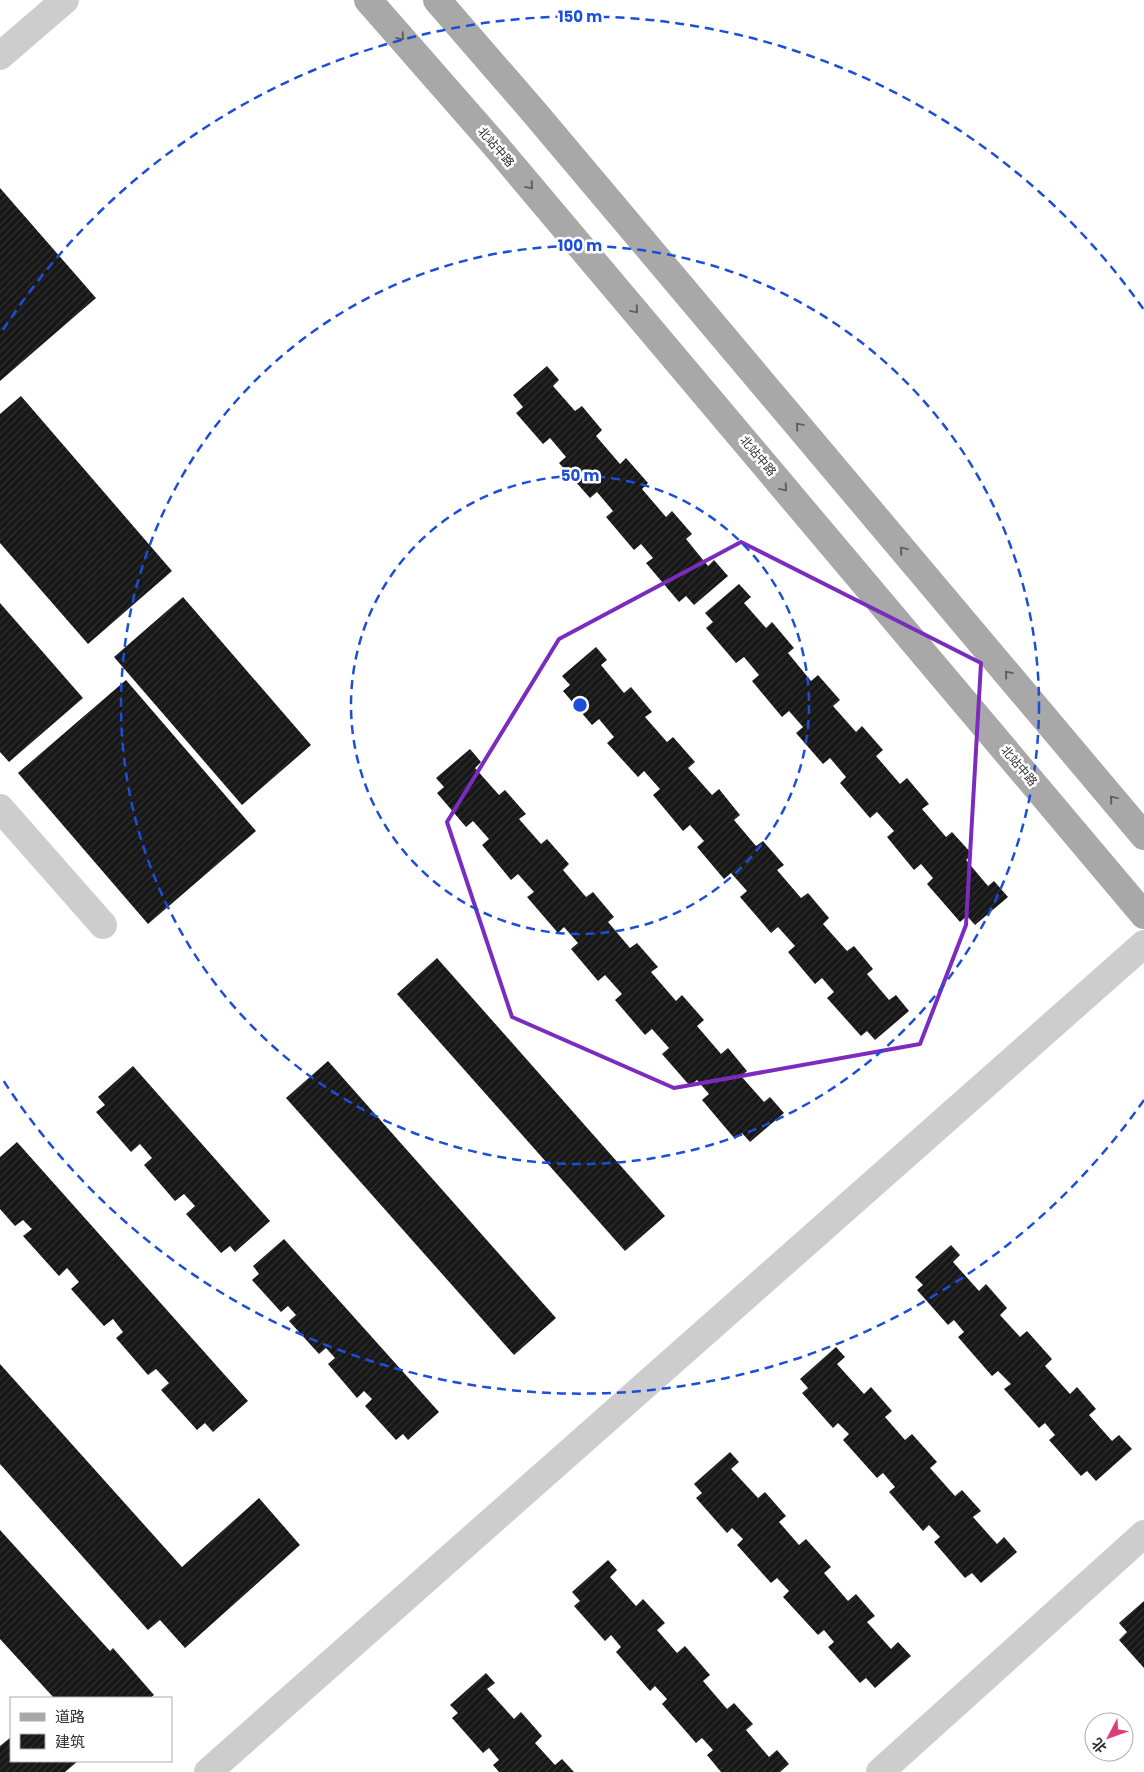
<svg xmlns="http://www.w3.org/2000/svg" width="1144" height="1772" font-family="Poppins,'Noto Sans SC',sans-serif">
<style>
.building{fill:url(#building-hatch)}
.lines{fill:none;stroke-linecap:round;stroke-linejoin:round}
.minor{stroke:#cdcdcd;stroke-width:28}
.major{stroke:#a8a8a8;stroke-width:28}
.oneway{stroke:#606060}
.marked{fill:none;stroke:#7b2cbf;stroke-width:4;stroke-linejoin:round}
.ring{fill:none;stroke:#1d4ed8;stroke-width:2.5;stroke-dasharray:9 6}
.labels{text-anchor:middle;stroke-width:5;stroke-linejoin:round;paint-order:stroke}
.street-label{font-size:12px;fill:#303030;stroke:#fff}
.centre{fill:#1d4ed8;stroke:#fff;stroke-width:2.5}
.ring-label{font-size:15px;text-anchor:middle;font-weight:bold;fill:#1d4ed8;stroke:#fff;stroke-width:5;stroke-linejoin:round;paint-order:stroke}
</style>
<defs>
<pattern id="building-hatch" width="6" height="6" patternUnits="userSpaceOnUse" patternTransform="scale(1.25)"><rect width="6" height="6" fill="#171717"/><path d="M-1 1l2-2M0 6l6-6M5 7l2-2" fill="none" stroke="#303030"/></pattern>
</defs>
<rect width="100%" height="100%" fill="#fff"/>
<g class="building">
<polygon points="0,188 96,298 0,381"/>
<polygon points="547,366 559,380 553,386 575,411 582,406 602,430 596,436 620,464 626,458 648,483 642,489 666,517 672,511 692,534 686,539 708,566 714,560 728,576 694,605 686,596 679,602 646,563 653,558 641,544 634,550 606,517 613,511 597,492 590,498 559,463 566,457 550,438 543,444 516,413 523,407 513,395"/>
<polygon points="21,396 172,571 88,644 0,543 0,414"/>
<polygon points="739,584 751,597 744,603 766,628 772,622 794,648 788,653 811,681 818,675 840,700 833,706 856,732 862,726 883,750 876,756 900,784 907,778 929,804 922,809 946,837 952,832 972,854 966,860 988,886 994,881 1008,897 975,925 967,916 960,922 927,884 933,878 921,864 914,870 887,837 894,831 877,812 870,818 840,783 846,777 830,758 823,764 796,733 803,727 789,711 782,717 752,681 759,675 744,657 736,663 706,628 713,622 705,613"/>
<polygon points="183,597 311,745 242,805 114,657"/>
<polygon points="0,603 83,698 9,762 0,752"/>
<polygon points="596,647 607,660 601,665 624,693 631,687 652,712 645,717 667,742 673,737 695,762 688,768 712,795 719,789 740,815 734,820 756,846 763,841 784,865 777,870 801,898 808,893 829,918 823,924 847,951 854,946 873,969 867,974 889,1000 896,995 909,1011 875,1040 867,1031 861,1036 827,998 834,992 822,978 815,984 788,952 795,946 778,927 771,933 740,897 747,891 731,873 724,879 697,847 704,841 690,825 683,831 653,795 660,789 644,771 638,777 607,743 614,737 599,719 592,725 563,691 570,685 562,676"/>
<polygon points="126,680 256,831 148,924 18,773"/>
<polygon points="470,749 481,762 475,768 499,795 505,790 526,814 519,819 541,844 547,839 569,864 563,870 586,897 593,892 614,917 608,922 630,948 637,943 658,967 651,972 676,1001 682,995 704,1020 697,1026 721,1054 728,1048 747,1071 741,1076 764,1102 770,1097 784,1113 750,1142 742,1133 735,1139 702,1100 709,1094 697,1080 690,1086 662,1054 669,1048 652,1029 645,1035 615,1000 622,994 605,975 598,981 571,949 578,943 564,927 558,933 527,897 534,892 518,874 511,880 482,845 489,839 473,821 466,827 437,793 444,787 436,778"/>
<polygon points="437,958 665,1216 625,1251 397,994"/>
<polygon points="328,1061 556,1318 514,1355 286,1098"/>
<polygon points="133,1066 270,1221 235,1252 230,1246 221,1253 186,1214 195,1206 184,1194 175,1201 144,1165 152,1158 140,1144 131,1152 96,1112 105,1105 98,1097"/>
<polygon points="17,1142 248,1401 213,1432 205,1423 197,1430 161,1390 169,1383 156,1369 148,1375 116,1338 123,1332 113,1319 104,1326 71,1289 79,1282 67,1268 59,1276 23,1236 32,1229 23,1220 15,1226 0,1209 0,1157"/>
<polygon points="284,1239 439,1412 408,1440 403,1434 396,1440 365,1406 372,1399 364,1391 357,1398 328,1364 335,1358 326,1348 319,1354 289,1321 296,1315 288,1306 281,1312 252,1280 259,1274 253,1266"/>
<polygon points="951,1245 960,1255 953,1262 979,1291 986,1284 1007,1308 1000,1315 1020,1337 1027,1331 1052,1359 1045,1366 1070,1394 1077,1387 1096,1409 1089,1415 1112,1441 1119,1435 1132,1449 1096,1481 1087,1471 1081,1476 1049,1440 1055,1435 1045,1423 1039,1428 1004,1389 1011,1384 998,1371 992,1376 958,1337 964,1332 954,1320 948,1325 917,1290 923,1285 915,1277"/>
<polygon points="836,1347 845,1357 837,1364 864,1394 871,1387 892,1411 885,1417 905,1440 912,1434 937,1462 930,1468 955,1496 962,1490 981,1511 973,1517 997,1544 1004,1537 1017,1552 981,1583 972,1573 965,1578 934,1542 940,1537 929,1525 923,1531 889,1492 895,1487 883,1473 877,1478 843,1440 849,1434 838,1423 833,1428 802,1393 808,1388 800,1379"/>
<polygon points="0,1364 182,1567 259,1498 300,1545 185,1648 160,1620 148,1630 0,1464"/>
<polygon points="730,1452 739,1462 731,1469 758,1498 765,1492 786,1516 779,1522 799,1545 806,1539 831,1567 824,1573 848,1601 856,1594 875,1616 867,1622 891,1649 898,1642 911,1656 875,1688 866,1678 860,1683 828,1647 834,1642 824,1630 818,1635 783,1597 789,1591 777,1578 771,1583 737,1545 743,1539 732,1528 727,1533 696,1498 702,1493 694,1484"/>
<polygon points="0,1530 110,1651 113,1648 154,1695 150,1698 54,1698 0,1639"/>
<polygon points="608,1560 617,1570 610,1577 636,1606 643,1599 665,1623 657,1630 677,1653 685,1646 710,1675 703,1681 727,1709 734,1703 753,1724 746,1730 769,1757 777,1750 789,1764 780,1772 721,1772 707,1755 713,1750 702,1738 696,1743 662,1704 667,1699 655,1686 650,1691 616,1652 621,1647 611,1635 605,1641 574,1606 580,1601 572,1592"/>
<polygon points="1144,1601 1144,1668 1119,1640 1127,1632 1119,1623"/>
<polygon points="486,1673 495,1683 487,1689 514,1719 521,1712 542,1736 535,1743 555,1765 562,1759 574,1772 499,1772 493,1765 499,1760 489,1748 483,1753 452,1718 458,1713 450,1705"/>
<polygon points="11,1737 11,1761 78,1761 65,1772 0,1772 0,1746"/>
</g>
<g class="lines">
<g class="minor">
<polyline points="0,56 65,0"/>
<polyline points="0,808 103,925"/>
<polyline points="208,1772 1144,944"/>
<polyline points="880,1772 1144,1534"/>
</g>
<g class="major">
<polyline points="368,0 495,145 1144,915"/>
<polyline points="437,0 534,112 1144,836"/>
</g>
</g>
<defs><path id="oneway-chevron" d="M-2-3.5L2.5 0L-2 3.5" fill="none" stroke-width="1.6" stroke-linecap="round" stroke-linejoin="round" transform="scale(1.25)"/></defs>
<g class="oneway">
<use href="#oneway-chevron" transform="translate(401 37) rotate(49)"/>
<use href="#oneway-chevron" transform="translate(530 186) rotate(50)"/>
<use href="#oneway-chevron" transform="translate(635 310) rotate(50)"/>
<use href="#oneway-chevron" transform="translate(799 426) rotate(-130)"/>
<use href="#oneway-chevron" transform="translate(784 488) rotate(50)"/>
<use href="#oneway-chevron" transform="translate(903 550) rotate(-130)"/>
<use href="#oneway-chevron" transform="translate(1008 674) rotate(-130)"/>
<use href="#oneway-chevron" transform="translate(1113 799) rotate(-130)"/>
</g>
<path class="marked" d="M741,542L981,663L966,925L920,1044L674,1088L512,1017L447,822L559,639Z"/>
<g class="ring">
<circle cx="580" cy="705" r="229"/>
<circle cx="580" cy="705" r="459"/>
<path d="M1144 1100A688 688 0 0 1 3 1080M3 330A688 688 0 0 1 1144 310"/>
</g>
<g class="labels">
<g class="street-label">
<text transform="translate(496 147) rotate(49)" y="4">北站中路</text>
<text transform="translate(758 456) rotate(50)" y="4">北站中路</text>
<text transform="translate(1019 766) rotate(50)" y="4">北站中路</text>
</g>
</g>
<circle cx="580" cy="705" r="8" class="centre"/>
<g class="ring-label">
<text x="580" y="22">150 m</text>
<text x="580" y="251">100 m</text>
<text x="580" y="481">50 m</text>
</g>
<rect x="10" y="1697" width="162" height="65" fill="#ffffff" stroke="#acacac"/>
<rect x="20" y="1713" width="25" height="8" fill="#a8a8a8" stroke="#acacac"/>
<text x="55" y="1722" font-size="15" fill="#303030">道路</text>
<rect x="20" y="1734" width="25" height="15" fill="url(#building-hatch)" stroke="#acacac"/>
<text x="55" y="1747" font-size="15" fill="#303030">建筑</text>
<g transform="translate(1109 1737) rotate(229)"><circle r="24" fill="#ffffff" stroke="#acacac"/>
<path d="M0-4L9 19L0 12L-9 19Z" fill="#da3f79"/>
<text y="-8" font-size="14" font-weight="bold" text-anchor="middle" fill="#303030">北</text>
</g>
</svg>
